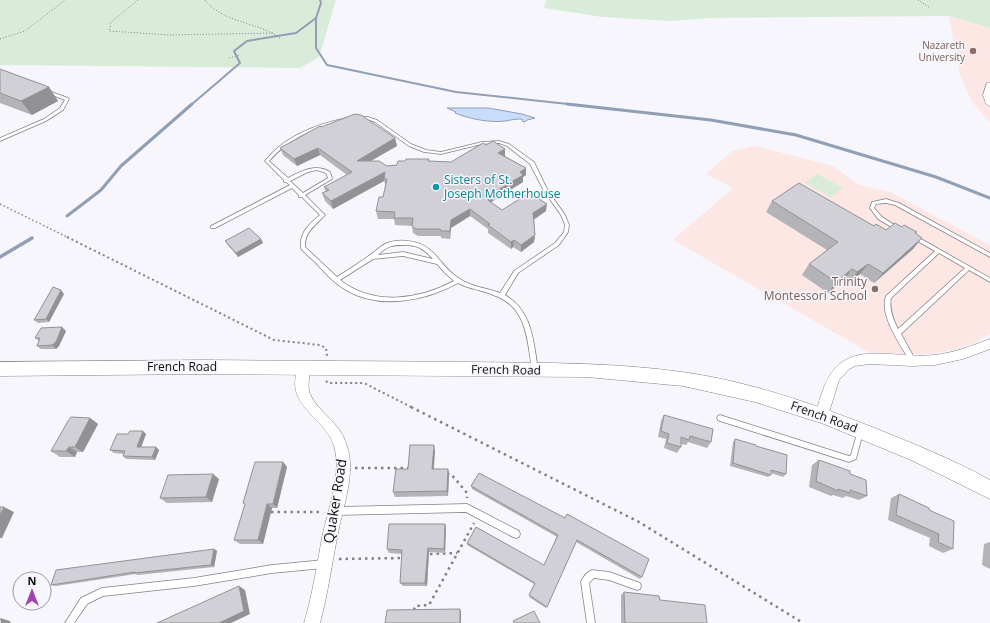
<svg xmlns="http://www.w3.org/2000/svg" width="990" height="623" font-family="'Open Sans',sans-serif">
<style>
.education{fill:#fce7e4}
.green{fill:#d9ecda}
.water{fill:#c8ddfc;stroke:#909fb5}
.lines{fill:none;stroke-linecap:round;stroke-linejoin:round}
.stream-far2{stroke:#909fb5;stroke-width:2}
.stream-far1{stroke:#909fb5;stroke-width:3}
.stream{stroke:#909fb5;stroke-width:3.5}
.lane-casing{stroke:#838288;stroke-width:1.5}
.street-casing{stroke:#838288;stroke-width:1}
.secondary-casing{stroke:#838288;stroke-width:1}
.path-far3{stroke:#828286;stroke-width:1;stroke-dasharray:1 2;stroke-linecap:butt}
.path-far2{stroke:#828286;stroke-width:1.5;stroke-dasharray:1.5 2.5;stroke-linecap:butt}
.path-far1{stroke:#828286;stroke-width:2;stroke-dasharray:2 3;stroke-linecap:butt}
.path{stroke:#828286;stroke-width:2.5;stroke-dasharray:2.5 4;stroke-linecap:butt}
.lane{fill:#fff;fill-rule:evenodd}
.street{fill:#fff;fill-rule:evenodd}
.secondary{fill:#fff;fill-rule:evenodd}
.wall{fill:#b3b3b8}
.shaded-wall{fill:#929296}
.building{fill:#d0d0d6;stroke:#929296}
.education-dot{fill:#8d6e63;stroke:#f6f6fc;stroke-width:1.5}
.culture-dot{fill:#0f9aa8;stroke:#f6f6fc;stroke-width:1.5}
.labels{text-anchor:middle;stroke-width:3;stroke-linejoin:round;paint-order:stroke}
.far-education-label{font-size:10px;fill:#785e54;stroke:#f6f6fc;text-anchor:end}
.culture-label{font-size:12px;fill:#0d838f;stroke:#f6f6fc;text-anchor:start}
.education-label{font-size:12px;fill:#785e54;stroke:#f6f6fc;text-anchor:end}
.street-label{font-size:12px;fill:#0e0e10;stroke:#f6f6fc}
.near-street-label{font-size:14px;fill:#0e0e10;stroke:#f6f6fc}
</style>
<rect width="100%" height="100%" fill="#f6f6fc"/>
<g class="education">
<polygon points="949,16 990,28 990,122 972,102 960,75"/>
<polygon points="755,146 833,166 859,185 890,192 990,245 990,334 972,344 953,350 930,354 900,355 870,353 673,240 733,188 706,174 732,151"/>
</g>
<g class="green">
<polygon points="0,0 336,0 319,57 300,68 0,65"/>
<polygon points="546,0 990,0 990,28 949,16 709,18 671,21 602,17 544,8"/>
<polygon points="817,174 843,188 831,197 805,183"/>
</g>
<path class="water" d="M447,108H488L522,114L535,118L527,120L525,122L522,121L523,120L521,119C515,119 511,120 505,121C490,123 470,119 455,113L456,112Z"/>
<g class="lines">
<g class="stream-far2">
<polyline points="316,18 316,48 327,65 456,92 577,105"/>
<polyline points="191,105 240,63 234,51 247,41 296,33 316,18 321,3 320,0"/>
</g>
<g class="stream-far1">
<polyline points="567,104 711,120 796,135 936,177 990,198"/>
<polyline points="67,216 101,190 121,166 192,104"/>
</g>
<polyline class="stream" points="0,257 32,238"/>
<defs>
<g id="lane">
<polygon points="47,91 49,91 68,98 69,99 63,110 46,121 0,141 0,138 44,119 60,108 65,100 47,93"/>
<path d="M357,116L368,117L377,120L411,144L426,150L441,152L482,142L499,141L509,144L534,162L548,191L565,215L569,225L568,232L559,245L518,273L505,295C533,312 533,340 538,369L537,371L535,372L533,371L532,369C527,339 527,306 493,295C482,290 469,289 458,283C425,301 380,310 346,290C334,283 325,273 316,263C311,258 305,254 301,248C299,233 309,224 320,215L302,197H299V195L292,188L215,228H211V226L290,185L286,182H284V180L265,161C285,136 316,124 347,118H348V120C317,127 291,136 269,161L288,178C301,171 316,163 330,172L332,178V179L305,195L325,215C316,225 304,232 305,247L337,277C348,270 359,263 370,255C375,252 379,247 385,244C398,238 418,240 429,249C440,258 447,272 460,279C472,287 487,288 500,293L514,271L555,243L564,232L565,225L561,215L544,191L530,164L507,146L499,143L482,144L441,154L424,152L409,146L375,122L367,119L357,118ZM317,170L326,173L328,178L303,193L290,181L308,172ZM404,245C418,245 424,249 433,259L403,252L378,255C387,246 392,245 404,245ZM403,256L437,264L445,273L454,281C418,300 374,306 340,280L373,259Z"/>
<polygon points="886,199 899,203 990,253 990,257 895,205 886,203 876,204 874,208 882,217 899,228 897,230 895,229 878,219 870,208 872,202"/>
<path d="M914,235L990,278V282L969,270L901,334L916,361L915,363H911C901,345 879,316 886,296L935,251L912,238V236ZM939,253L965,268L898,329C893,319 889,309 891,298Z"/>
<polygon points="720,415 849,456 851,455 858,430 860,429 862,430 863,432 856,459 849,462 720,421 718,420 717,418 718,416"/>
<polygon points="467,504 519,531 520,534 519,537 516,538 513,537 466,512 337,515 334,514 333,511 334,508 337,507"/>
<polygon points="324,560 327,561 328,564 327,567 324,568 272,573 194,586 103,596 87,604 74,623 65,623 81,598 102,588 194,578 272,565"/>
<path d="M592,570L609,572L640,583L641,586L640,589L637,590L609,580L594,578L589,583L595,623H587L581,582C583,577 587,572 592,570Z"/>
</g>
<g id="street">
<polygon points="987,83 990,83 990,106 986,104 983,95"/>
<path d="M990,339V349L963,359L935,365L912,366L869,364L855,366L849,369L839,380L827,419L823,421L819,419C815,411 820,398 823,390C842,335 891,360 934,355C954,353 971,346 990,339Z"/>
<path d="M304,363L308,364C312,373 306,385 310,394C318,413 340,421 347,446C356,473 343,506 338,533C332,563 328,593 320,623H304C313,594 317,563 323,533C329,507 342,473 334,446C326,417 280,405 300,364Z"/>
</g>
<path id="secondary" d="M205,360C293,361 380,361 468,362C540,363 611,362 682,372C747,381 811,403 872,427C912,443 952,459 990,480V499L911,460L824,424L755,402L683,386L587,377L205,374L0,376V362Z"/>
</defs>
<use href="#lane" class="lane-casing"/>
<use href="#street" class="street-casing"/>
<use href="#secondary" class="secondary-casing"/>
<g class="path-far3">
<polyline points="138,0 111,22 109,31 169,35 274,33"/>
<path d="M205,0C224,24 258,21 281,39"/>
<polyline points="918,0 929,7"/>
<polyline points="0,39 25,31 65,0"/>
<polyline points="229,58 240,55"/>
</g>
<polyline class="path-far2" points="0,204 69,238"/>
<g class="path-far1">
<polyline points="67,237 274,340 320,345 326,348 327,356"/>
<polyline points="326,381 328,383 364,383 413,408"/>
</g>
<g class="path">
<polyline points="411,407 639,522 803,623"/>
<polyline points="355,468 408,468"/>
<polyline points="447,474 451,474 467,493 467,498"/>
<polyline points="271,512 323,512"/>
<polyline points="430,554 457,553"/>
<polyline points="339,559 403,558"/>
<polyline points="414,610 415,606 429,605 474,523"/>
</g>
<use href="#lane" class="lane"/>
<use href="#street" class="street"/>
<use href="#secondary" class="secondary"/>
</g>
<g class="wall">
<polygon points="0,69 49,87 58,101 32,115 0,103"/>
<polygon points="321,127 395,138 397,146 371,161 387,166 397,165 405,161 429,159 429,161 451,162 486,145 505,149 505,156 526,168 526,175 523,177 523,182 490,202 502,210 546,211 534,220 535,235 534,242 521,252 513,247 511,249 488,233 488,229 470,216 451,228 450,239 441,238 441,236 418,236 413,233 412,226 395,225 394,219 378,219 376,211 383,197 386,186 384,181 333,209 325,201 322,193 326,192 324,187 347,175 320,155 297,166 283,155 280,148"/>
<polygon points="772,201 874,226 886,230 902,227 917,232 915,234 922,238 913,249 874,283 860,274 849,283 844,280 828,293 802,275 809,264 827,250 766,212"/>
<polygon points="261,239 263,243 238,257 227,244 225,241"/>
<polygon points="64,294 49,322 38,323 34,320"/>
<polygon points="66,331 59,346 56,349 41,349 37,346 39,341 35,338"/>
<polygon points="664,415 711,442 707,448 688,442 686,445 681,444 681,447 677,453 664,448 666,439 658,437 661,421"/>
<polygon points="90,418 98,424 83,452 77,452 75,457 60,457 51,451"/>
<polygon points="146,434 141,447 156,447 159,450 155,460 126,459 123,456 124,454 114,453 110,450"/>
<polygon points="735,439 756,446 786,474 783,477 771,473 771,475 768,477 730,466 733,442"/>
<polygon points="435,451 434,469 448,469 449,475 448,496 395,497 393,492 408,469"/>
<polygon points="819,460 850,474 867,496 859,500 846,496 843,498 833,495 831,496 809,487 812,465"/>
<polygon points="283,462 287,467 277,508 272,508 263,544 240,544 234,540 245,505 243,503"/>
<polygon points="479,473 642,577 640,579 576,542 546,608 529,597 534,584 467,545 467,543 544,565 557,537 472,489 471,486"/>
<polygon points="219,479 212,502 167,503 160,498"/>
<polygon points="899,494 929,510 953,549 943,553 929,546 930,538 888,520 891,498"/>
<polygon points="445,524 446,528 445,553 429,552 427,586 403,586 400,583 402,554 389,553 387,549"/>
<polygon points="990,542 990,569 982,565 984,544"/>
<polygon points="214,549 217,551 214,567 138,575 136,574 56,586 51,585"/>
<polygon points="624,592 660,600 707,623 621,623 621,595"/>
</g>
<g class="shaded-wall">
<polygon points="49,87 58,101 32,115 21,101"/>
<polygon points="395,138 397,146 358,168 357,161"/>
<polygon points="318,148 320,155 297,166 294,159"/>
<polygon points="505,149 505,156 498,153"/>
<polygon points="526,168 526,175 523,177 523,182 485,206 485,198 520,172"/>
<polygon points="385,172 384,179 384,181 333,209 331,201"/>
<polygon points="547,204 546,211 532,220 533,213"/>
<polygon points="470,209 470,216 451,228 450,239 450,231 451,220"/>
<polygon points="535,235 534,242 521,252 521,245"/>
<polygon points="922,238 913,249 874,283 883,273"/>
<polygon points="261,239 263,243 238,257 236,253"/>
<polygon points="514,240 513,247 511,249 511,242"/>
<polygon points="868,264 860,274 849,283 857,272"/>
<polygon points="852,269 844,280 828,293 836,282"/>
<polygon points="61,290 64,294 49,322 46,319"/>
<polygon points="62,327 66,331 59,346 56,349 52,345"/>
<polygon points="90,418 98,424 83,452 75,447"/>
<polygon points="143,431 146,434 140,450 137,447"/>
<polygon points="434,445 435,451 433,474 432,469"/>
<polygon points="69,447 77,452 75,457 66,451"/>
<polygon points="156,447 159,450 155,460 152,457"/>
<polygon points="283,462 287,467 277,508 273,504"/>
<polygon points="448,469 449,475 448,496 447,491"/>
<polygon points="213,474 219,479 212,502 206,497"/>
<polygon points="267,504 272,508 263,544 258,540"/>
<polygon points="4,507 14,512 2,538 0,538 0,515"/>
<polygon points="445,524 446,528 445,553 444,549"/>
<polygon points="428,548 429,552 427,586 425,583"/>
<polygon points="214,549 217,551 214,567 211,565"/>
<polygon points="239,586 245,590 250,614 231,623 219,623"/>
<polygon points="460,609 461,612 461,623 460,623"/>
<polygon points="0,618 10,621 11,623 1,623"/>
</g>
<g class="building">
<polygon points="0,69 49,87 21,101 0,93"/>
<polygon points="355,114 361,115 395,138 357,161 379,161 387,166 397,165 398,161 405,161 406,159 429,159 428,161 451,162 483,143 486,145 493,141 505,149 498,153 526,168 520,172 523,175 485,198 502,210 529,193 547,204 533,213 535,235 521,245 514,240 511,242 488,225 490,224 470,209 451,220 450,231 441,231 440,229 416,229 412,226 413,218 394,218 395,212 376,211 379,197 383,197 387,179 384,179 385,172 331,201 322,193 329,190 324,187 352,172 318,148 294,159 280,148 320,126 321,127"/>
<polygon points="799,183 874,226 876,224 886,230 895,223 902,227 904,225 917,232 915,233 922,238 883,273 868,264 857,272 852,269 836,282 809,264 838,242 772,201"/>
<polygon points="249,228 261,239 236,253 225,241"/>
<polygon points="53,287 61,290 46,319 34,320"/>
<polygon points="62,327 56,342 52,345 37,346 40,338 35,338 41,328"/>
<polygon points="664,415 713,429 711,442 690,436 689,440 681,437 681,447 667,443 669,434 661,431"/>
<polygon points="71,417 90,418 75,447 69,447 66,451 51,451 68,421"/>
<polygon points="130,431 143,431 137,447 156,447 152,457 123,456 125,451 110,450 117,434 128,434"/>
<polygon points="735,439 756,445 756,446 787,455 786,474 771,470 771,475 733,463"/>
<polygon points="410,445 434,445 432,469 448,469 447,491 393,492 396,469 408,469"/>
<polygon points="819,460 850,471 850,474 866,480 867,496 850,490 850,493 838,489 838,491 816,481"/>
<polygon points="255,462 283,462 273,504 267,504 258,540 234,540 245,504 243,503"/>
<polygon points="479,473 565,518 567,514 649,559 642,577 577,540 547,607 529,595 535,583 467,543 476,527 544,565 558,535 471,486"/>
<polygon points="213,474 206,497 160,498 168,475"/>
<polygon points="899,494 929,508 929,510 954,521 953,549 938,542 939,534 896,515"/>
<polygon points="0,507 4,507 0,515"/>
<polygon points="389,524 445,524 444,549 428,548 425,583 400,583 402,550 387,549"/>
<polygon points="214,549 211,565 134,573 135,572 51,585 56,570"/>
<polygon points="239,586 244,611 219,623 157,623"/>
<polygon points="624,592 659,596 660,600 705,605 707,623 625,623"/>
<polygon points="460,609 460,623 385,623 387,610"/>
<polygon points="534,611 540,623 514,623 513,621"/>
</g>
<g class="education-dot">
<circle cx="973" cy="51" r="4"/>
<circle cx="875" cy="289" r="4"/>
</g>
<circle class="culture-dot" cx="436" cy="187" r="4"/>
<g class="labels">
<g class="far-education-label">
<text x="965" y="49">Nazareth<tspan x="965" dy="12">University</tspan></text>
</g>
<g class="culture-label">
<text x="444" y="184">Sisters of St.<tspan x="444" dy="14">Joseph Motherhouse</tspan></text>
</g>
<g class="education-label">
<text x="867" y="286">Trinity<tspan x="867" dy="14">Montessori School</tspan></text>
</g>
<g class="street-label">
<text x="182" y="371">French Road</text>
<text transform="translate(506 370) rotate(1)" y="4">French Road</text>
<text transform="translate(824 417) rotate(20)" y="4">French Road</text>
</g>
<g class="near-street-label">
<text transform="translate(335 501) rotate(-81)" y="5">Quaker Road</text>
</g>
</g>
<g transform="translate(32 591)"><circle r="19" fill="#f6f6fc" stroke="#99999e"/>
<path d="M0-3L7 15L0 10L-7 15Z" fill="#a143ac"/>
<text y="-6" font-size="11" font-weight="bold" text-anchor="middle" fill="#0e0e10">N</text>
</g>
</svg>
